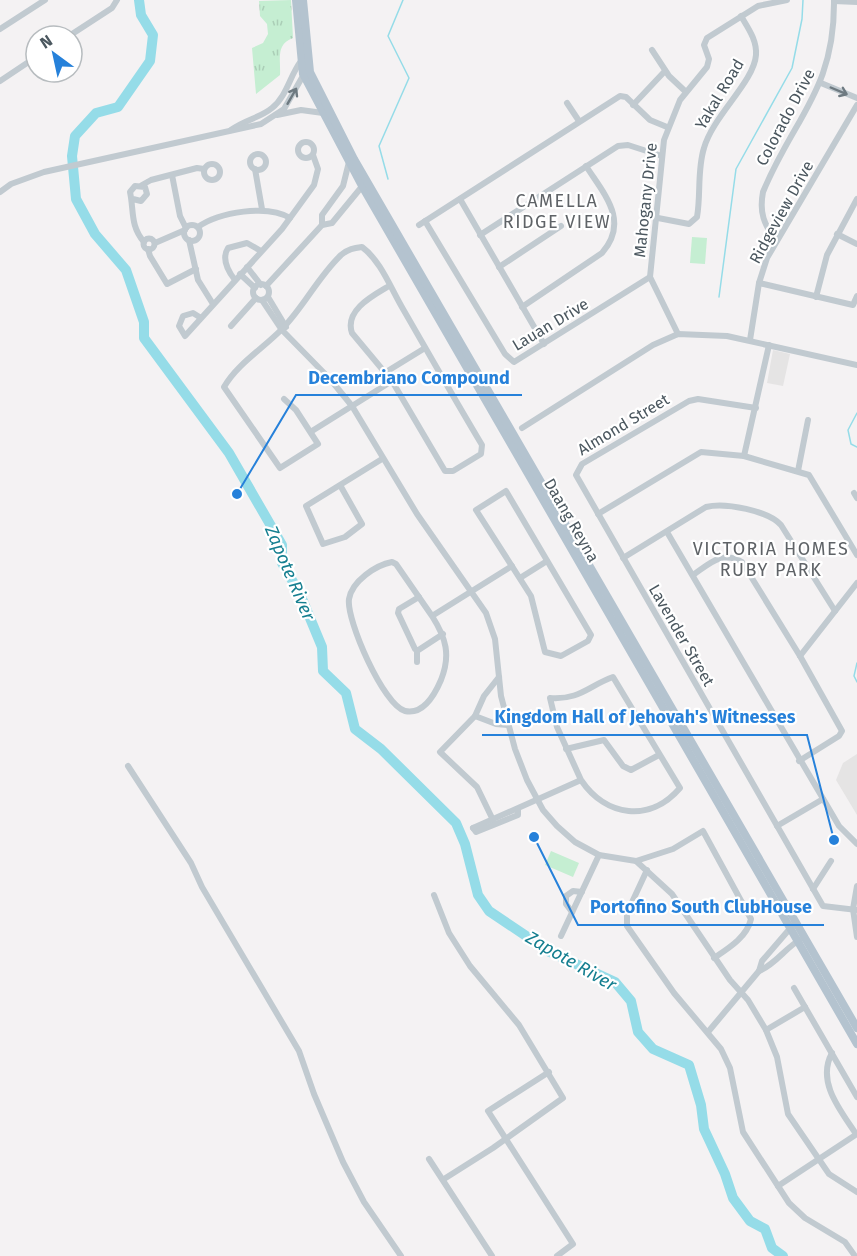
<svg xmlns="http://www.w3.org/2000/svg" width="857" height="1256" font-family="'Fira Sans',sans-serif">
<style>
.education{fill:#e5e4e4}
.grass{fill:url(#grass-tufts)}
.garden{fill:#c5eed2}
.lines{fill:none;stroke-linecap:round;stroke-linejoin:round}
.stream{stroke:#95dce8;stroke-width:1.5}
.river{stroke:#95dce8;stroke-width:10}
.minor{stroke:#c1cad0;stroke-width:6}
.major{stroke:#b4c3cf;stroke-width:8}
.oneway{stroke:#6e7a81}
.labels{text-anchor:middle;stroke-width:4.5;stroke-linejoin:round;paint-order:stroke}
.street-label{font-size:16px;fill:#4b575f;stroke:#fff}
.neighbourhood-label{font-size:18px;letter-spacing:1.5px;fill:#5f6367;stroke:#fff}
.water-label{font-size:18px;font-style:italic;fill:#157f90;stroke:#fff}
.leader{fill:none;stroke:#2681da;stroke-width:2}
.callout-dot{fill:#2681da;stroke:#fff;stroke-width:2}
.callout-label{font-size:18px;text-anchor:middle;font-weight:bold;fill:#2681da;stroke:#fff;stroke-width:4.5;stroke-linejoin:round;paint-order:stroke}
</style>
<defs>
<pattern id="grass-tufts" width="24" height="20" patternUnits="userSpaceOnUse" patternTransform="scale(1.5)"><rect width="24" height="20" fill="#c5eed2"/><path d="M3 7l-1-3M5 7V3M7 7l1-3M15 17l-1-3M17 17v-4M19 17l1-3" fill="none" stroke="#abceb7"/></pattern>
</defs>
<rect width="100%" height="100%" fill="#f4f2f3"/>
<g class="education">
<polygon points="773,350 790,354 783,386 767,383"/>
<polygon points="857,754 857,815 836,780 843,763"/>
</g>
<path class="grass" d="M291,0L293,38C275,44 281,61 280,75L256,94L252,48L263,43L268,34L267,24L260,16L259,1Z"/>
<g class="garden">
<polygon points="692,237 707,238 705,264 690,263"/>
<polygon points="551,851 579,863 573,877 545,865"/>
</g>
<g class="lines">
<g class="stream">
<polyline points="388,179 379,146 409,78 388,36 403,0"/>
<polyline points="719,297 736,169 792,68 802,19 803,0"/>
<polyline points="857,413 848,430 851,444 857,447"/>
<polyline points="857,663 854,676 857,682"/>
</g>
<polyline class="river" points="139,0 141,15 153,35 150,61 118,107 96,113 75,136 72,156 76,199 95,234 126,270 144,322 144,338 229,453 282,545 282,563 300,594 322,647 323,671 346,693 355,729 381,749 456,823 465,844 478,895 489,911 550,952 615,982 631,1001 638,1032 653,1049 689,1065 701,1105 704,1129 725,1174 733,1198 750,1221 765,1229 772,1248 783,1256"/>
<g class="minor">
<polyline points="834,1 857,2"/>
<polyline points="0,29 45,0"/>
<polyline points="69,36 112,8 117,0"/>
<polyline points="652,50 669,76 686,92"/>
<polyline points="0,81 36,57"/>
<polyline points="821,83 857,98"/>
<polyline points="567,103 579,121"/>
<polyline points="633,105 665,71"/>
<polyline points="277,115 301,110 323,113"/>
<path d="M231,130C244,120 260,118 272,108C287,96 290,75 301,61"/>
<circle cx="306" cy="150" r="8"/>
<circle cx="258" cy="162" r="8"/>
<circle cx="212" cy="172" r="8"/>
<polyline points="255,169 262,209"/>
<polyline points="172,175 180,216 186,228"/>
<polyline points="142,185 151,180 197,168 204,169"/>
<polyline points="0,192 11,184 44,172 261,124 284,109 304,74"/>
<path d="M133,199L141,201L147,194L145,187L135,186L130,192C134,210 130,226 144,242"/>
<polyline points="460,199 544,344"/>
<path d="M658,218L689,224L697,217C701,195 697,170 704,148C713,116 754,82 756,55C757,40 748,28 741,16"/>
<polyline points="425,221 505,354 514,362 650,277"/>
<polyline points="322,225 322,215 343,186 349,162"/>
<polyline points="419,225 620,96 626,97 650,120 667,127"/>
<circle cx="192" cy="233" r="8"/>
<path d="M198,227C219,212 268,204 290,218"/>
<polyline points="837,234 857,244"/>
<polyline points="480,235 618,146 628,145 662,156"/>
<circle cx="149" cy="244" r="5.5"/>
<polyline points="189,240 198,280 213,304"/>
<path d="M776,241C764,224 759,213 763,192C794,117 835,90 834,0"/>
<polyline points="155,243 185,230"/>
<polyline points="148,249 150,256 167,284 196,269"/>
<polyline points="247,267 261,285"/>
<polyline points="499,267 561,226"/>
<polyline points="240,274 255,288"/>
<path d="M235,280C228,271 221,259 228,248L247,243L261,251"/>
<polyline points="759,283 853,305 857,296"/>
<circle cx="261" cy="292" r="8"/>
<polyline points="266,286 322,225 332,223 364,184"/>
<polyline points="268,297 286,327"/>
<polyline points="816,297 827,255 857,199"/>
<polyline points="262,300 282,330 330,379 352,406 417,514 486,613 495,639 501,696 515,749 527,780 543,810 557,826 575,842 599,855 636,861 672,894 730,980 748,1000 766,1030 777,1057 788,1114 829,1174 857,1192"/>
<path d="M522,307L602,253C630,221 604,194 586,166"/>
<polyline points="201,318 193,313 183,316 179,326 185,336 282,229 314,185 318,169 313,155"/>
<polyline points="231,326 256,298"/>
<polyline points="678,334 650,277 664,140 680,100 707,67 709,59 704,45 707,38 758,6 787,0"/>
<polyline points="750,340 759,283 767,258 857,105"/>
<polyline points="386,372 425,348"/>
<path d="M284,399L296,410L318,444L280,468L224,387C238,363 264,348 283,328C305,305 318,277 341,255C348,249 354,248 362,247C381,261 391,289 403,309C429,354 455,400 482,445L481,454L453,471H445L392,381L352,333C344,310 374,295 389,286"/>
<polyline points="756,408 698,399 689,401 582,464 576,475 823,906 857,910"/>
<polyline points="522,428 653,345 678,334 727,336 857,365"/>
<polyline points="312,431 392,381"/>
<polyline points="744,456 769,345"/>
<polyline points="798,471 808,420"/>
<polyline points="340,485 362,524 345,537 323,544 306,506 382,459"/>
<polygon points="506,491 591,635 588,641 561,656 545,652 531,596 476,510"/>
<polyline points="854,493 857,498"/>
<polyline points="598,514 701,452 744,456 809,475 857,555"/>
<polyline points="667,532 839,826 857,844"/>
<path d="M623,558L706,507C725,502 769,511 781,525L835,611"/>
<path d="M693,575C709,564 722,550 742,562L800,656L842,731L839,736L799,761"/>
<polyline points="520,578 547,561"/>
<polyline points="419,597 399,609 398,613 415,649 417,651 443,634"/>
<path d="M432,616L396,564L392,562C376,565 352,581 349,599C346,620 384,706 405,711C423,715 435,694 441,680C451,655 446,638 432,616L512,566"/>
<polyline points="417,651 417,662"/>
<polyline points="800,656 857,583"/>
<polyline points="475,716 496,724 508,725"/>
<polyline points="566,749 604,740 623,766 631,770 659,755"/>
<polyline points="128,766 191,863 202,887 299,1051 314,1094 343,1162 364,1202 401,1256"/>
<polyline points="493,820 477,787 440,752 475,716 484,696 499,677"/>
<polyline points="777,826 823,799"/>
<path d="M473,828L581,780L557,727L550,698C580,700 588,686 613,677L680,788C650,823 606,817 581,780"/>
<polyline points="473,828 476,832 518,815 518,809"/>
<path d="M636,861L673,849L703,831L751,919C747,937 729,948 714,958"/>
<polyline points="647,870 627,913 627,926 674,993 721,1049 730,1068 743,1132 789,1203 805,1218 845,1242 855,1256"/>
<polyline points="857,886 853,909 857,937"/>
<polyline points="813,889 831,861"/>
<polyline points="434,895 449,933 470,966 519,1025 563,1098 493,1148 444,1179"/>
<polyline points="572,912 566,904 566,896 573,891 582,892"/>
<polyline points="561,936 599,855"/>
<path d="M759,971C776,964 785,948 801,939"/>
<polyline points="794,988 857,1097"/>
<polyline points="766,1030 805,1007"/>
<polyline points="708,1032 759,971 762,961 793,925"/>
<path d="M832,1053C816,1082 841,1111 856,1134"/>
<polyline points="549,1072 488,1111 573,1244 557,1256"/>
<polyline points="429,1159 492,1256"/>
<polyline points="778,1186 857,1134"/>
</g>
<g class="major">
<polyline points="296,0 303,74 362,186 857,1044"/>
<polyline points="303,0 310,72 354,159 857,1028"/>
</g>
</g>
<defs><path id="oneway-shaft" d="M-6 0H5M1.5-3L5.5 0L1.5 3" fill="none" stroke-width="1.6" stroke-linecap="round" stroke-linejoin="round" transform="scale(1.5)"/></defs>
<g class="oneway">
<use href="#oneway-shaft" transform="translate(839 91) rotate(23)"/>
<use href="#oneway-shaft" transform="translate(292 96) rotate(-60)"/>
</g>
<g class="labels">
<g class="street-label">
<text transform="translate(719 94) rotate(-59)" y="6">Yakal Road</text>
<text transform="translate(785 117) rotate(-62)" y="6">Colorado Drive</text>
<text transform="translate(645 200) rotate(-84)" y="6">Mahogany Drive</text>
<text transform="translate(781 212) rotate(-61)" y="6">Ridgeview Drive</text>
<text transform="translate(550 324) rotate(-31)" y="6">Lauan Drive</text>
<text transform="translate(623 424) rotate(-31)" y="6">Almond Street</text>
<text transform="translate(572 520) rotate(60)" y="6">Daang Reyna</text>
<text transform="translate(682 635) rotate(60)" y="6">Lavender Street</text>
</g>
<g class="neighbourhood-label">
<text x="557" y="207">CAMELLA<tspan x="557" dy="21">RIDGE VIEW</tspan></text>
<text x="771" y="555">VICTORIA HOMES<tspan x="771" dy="21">RUBY PARK</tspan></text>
</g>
<g class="water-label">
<text transform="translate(290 573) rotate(67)" y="6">Zapote River</text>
<text transform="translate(571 961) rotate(30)" y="6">Zapote River</text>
</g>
</g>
<path class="leader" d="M237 494L296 395H522M834 840L807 735H482M534 837L578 925H824"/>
<g class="callout-dot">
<circle cx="237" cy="494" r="6"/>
<circle cx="834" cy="840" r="6"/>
<circle cx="534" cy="837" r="6"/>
</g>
<g class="callout-label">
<text x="409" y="384">Decembriano Compound</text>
<text x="645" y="723">Kingdom Hall of Jehovah's Witnesses</text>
<text x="701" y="913">Portofino South ClubHouse</text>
</g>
<g transform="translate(54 54) rotate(327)"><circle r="28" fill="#ffffff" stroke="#b7bcbf" stroke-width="1.5"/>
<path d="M0-4.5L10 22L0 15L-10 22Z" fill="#2681da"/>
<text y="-9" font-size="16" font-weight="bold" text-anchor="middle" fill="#4b575f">N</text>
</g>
</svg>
